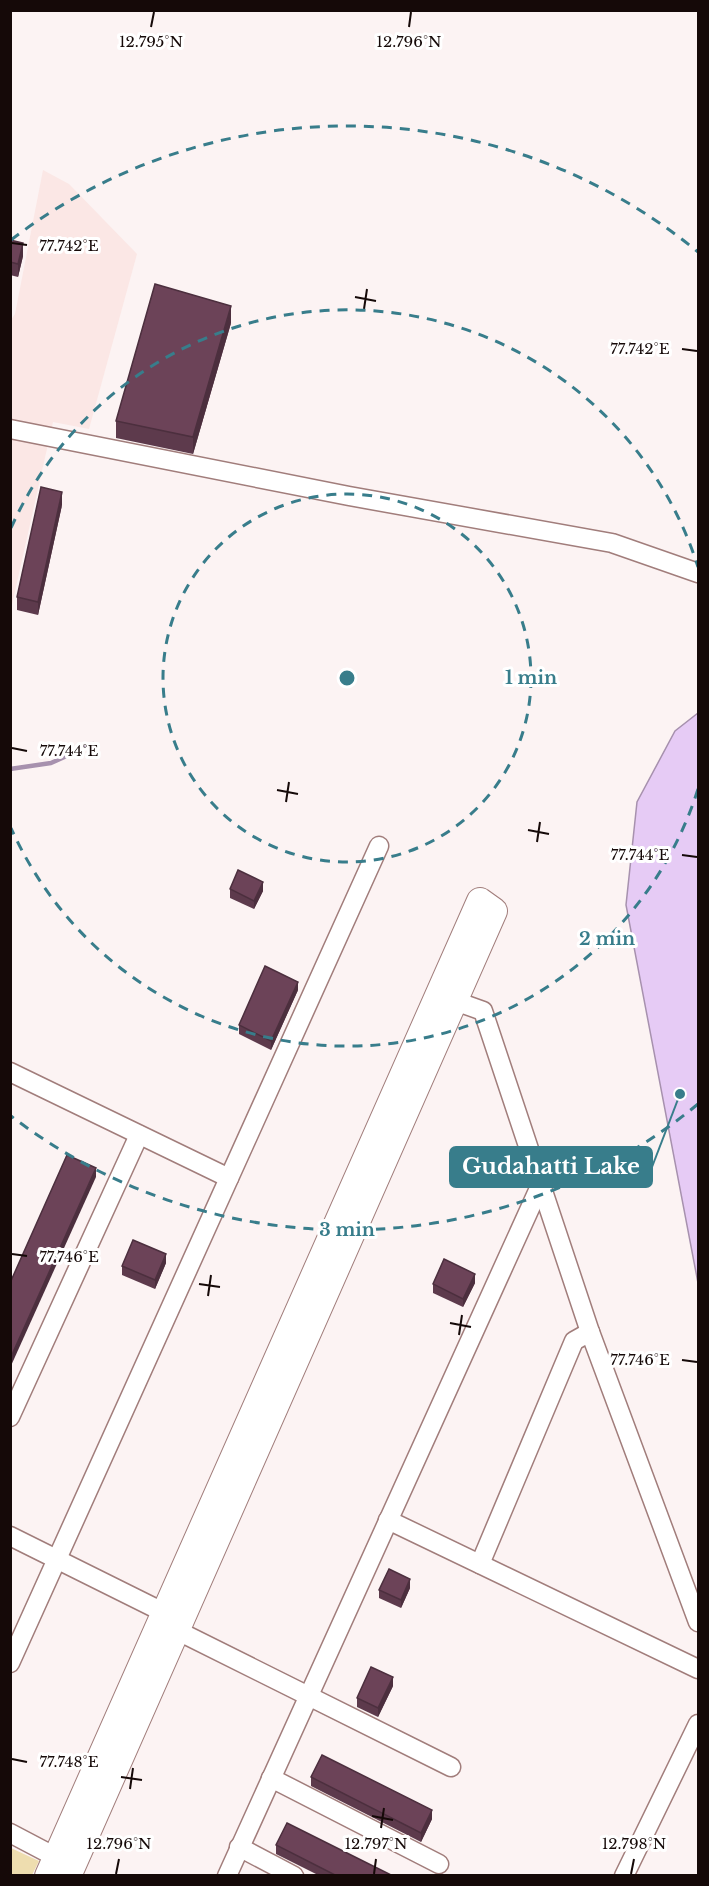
<svg xmlns="http://www.w3.org/2000/svg" width="709" height="1886" font-family="'Libre Baskerville',serif">
<style>
.built{fill:#fbe7e5}
.green{fill:#eeddaf}
.water{fill:#e6cbf5;stroke:#a791ae;stroke-width:1.5}
.lines{fill:none;stroke-linecap:round;stroke-linejoin:round}
.stream{stroke:#a791ae;stroke-width:4.5}
.street-casing{stroke:#a17d7b;stroke-width:21}
.secondary-casing{stroke:#a17d7b;stroke-width:28}
.street{stroke:#fff;stroke-width:18}
.secondary{stroke:#fff;stroke-width:26}
.wall{fill:#5d3a4c}
.shaded-wall{fill:#4c2f3e}
.building{fill:#6c4358;stroke:#4c2f3e;stroke-width:1.5}
.ticks{fill:none;stroke:#150908;stroke-width:2}
.ring{fill:none;stroke:#387d8b;stroke-width:3;stroke-dasharray:10 8}
.ticks-label{font-size:15px;text-anchor:middle;fill:#150908;stroke:#fff;stroke-width:6;stroke-linejoin:round;paint-order:stroke}
.centre{fill:#387d8b;stroke:#fff;stroke-width:3}
.ring-label{font-size:18px;text-anchor:middle;font-weight:bold;fill:#387d8b;stroke:#fff;stroke-width:6;stroke-linejoin:round;paint-order:stroke}
.leader{fill:none;stroke:#387d8b;stroke-width:2}
.callout-dot{fill:#387d8b;stroke:#fff;stroke-width:2}
.callout{fill:#387d8b;stroke:#387d8b;stroke-width:2}
.callout-label{font-size:22px;text-anchor:middle;font-weight:bold;fill:#fff}
</style>
<rect width="100%" height="100%" fill="#fcf3f3"/>
<polygon class="built" points="43,170 69,184 137,254 89,429 53,422 11,609 11,320 15,314"/>
<polygon class="green" points="11,1848 39,1861 32,1875 11,1875"/>
<polygon class="water" points="698,713 698,1283 626,905 637,802 675,731"/>
<g class="lines">
<polyline class="stream" points="10,769 51,763 93,744"/>
<defs>
<g id="street">
<polyline points="10,429 349,496 612,543 698,573"/>
<polyline points="455,1001 483,1011 590,1332 698,1622"/>
<polyline points="10,1072 229,1178"/>
<polyline points="10,1417 139,1135"/>
<polyline points="388,1520 698,1669"/>
<polyline points="10,1536 175,1618"/>
<polyline points="480,1564 574,1341 590,1332"/>
<polyline points="176,1630 451,1767"/>
<polyline points="10,1663 379,846"/>
<polyline points="271,1778 439,1864"/>
<polyline points="10,1833 67,1863"/>
<polyline points="239,1847 294,1876"/>
<polyline points="227,1876 541,1184"/>
<polyline points="624,1876 698,1724"/>
</g>
<polyline id="secondary" points="48,1876 480,901 494,911 68,1876"/>
</defs>
<use href="#street" class="street-casing"/>
<use href="#secondary" class="secondary-casing"/>
<use href="#street" class="street"/>
<use href="#secondary" class="secondary"/>
</g>
<g class="wall">
<polygon points="10,240 23,256 18,277 10,275"/>
<polygon points="231,323 193,454 116,438 116,421"/>
<polygon points="62,505 38,615 17,610 17,597"/>
<polygon points="230,889 263,891 254,909 230,898"/>
<polygon points="298,990 271,1050 239,1034 239,1025"/>
<polygon points="166,1263 155,1289 122,1275 122,1266"/>
<polygon points="475,1283 463,1307 433,1293 433,1284"/>
<polygon points="410,1588 401,1608 379,1598 379,1590"/>
<polygon points="393,1686 378,1717 357,1707 357,1698"/>
<polygon points="311,1777 432,1819 421,1842 311,1786"/>
<polygon points="276,1845 391,1875 318,1875 276,1854"/>
</g>
<g class="shaded-wall">
<polygon points="23,243 23,256 18,277 18,264"/>
<polygon points="231,306 231,323 193,454 193,437"/>
<polygon points="62,492 62,505 38,615 38,602"/>
<polygon points="263,882 263,891 254,909 254,901"/>
<polygon points="298,982 298,990 271,1050 271,1041"/>
<polygon points="96,1168 96,1177 10,1368 10,1359"/>
<polygon points="166,1254 166,1263 155,1289 155,1280"/>
<polygon points="475,1274 475,1283 463,1307 463,1299"/>
<polygon points="410,1579 410,1588 401,1608 401,1600"/>
<polygon points="393,1677 393,1686 378,1717 378,1708"/>
<polygon points="432,1810 432,1819 421,1842 421,1833"/>
</g>
<g class="building">
<polygon points="10,240 23,243 18,264 10,262"/>
<polygon points="155,284 231,306 193,437 116,421"/>
<polygon points="41,487 62,492 38,602 17,597"/>
<polygon points="238,870 263,882 254,901 230,889"/>
<polygon points="265,966 298,982 271,1041 239,1025"/>
<polygon points="67,1155 96,1168 10,1359 10,1283"/>
<polygon points="133,1240 166,1254 155,1280 122,1266"/>
<polygon points="444,1259 475,1274 463,1299 433,1284"/>
<polygon points="389,1569 410,1579 401,1600 379,1590"/>
<polygon points="371,1667 393,1677 378,1708 357,1698"/>
<polygon points="322,1755 432,1810 421,1833 311,1777"/>
<polygon points="287,1823 391,1875 335,1875 276,1845"/>
</g>
<path class="ticks" d="M151,27L154,12M409,27L411,12M12,243L27,245M355,297L376,301M364,309L367,289M682,349L697,351M12,748L27,751M277,790L298,794M286,802L289,782M528,830L549,834M537,842L540,822M682,855L697,857M12,1254L27,1256M199,1284L220,1287M208,1296L211,1275M450,1323L471,1327M459,1335L462,1315M682,1360L697,1362M12,1759L27,1762M121,1777L142,1780M130,1789L133,1768M372,1816L393,1820M381,1828L384,1808M116,1874L119,1859M374,1874L376,1859M631,1874L634,1859"/>
<g class="ring">
<circle cx="347" cy="678" r="184"/>
<path d="M698 789A368 368 0 0 1 11 828M11 528A368 368 0 0 1 698 567"/>
<path d="M698 1104A552 552 0 0 1 11 1116M11 240A552 552 0 0 1 698 252"/>
</g>
<g class="ticks-label">
<text x="151" y="47">12.795°N</text>
<text x="409" y="47">12.796°N</text>
<text x="69" y="251">77.742°E</text>
<text x="640" y="354">77.742°E</text>
<text x="69" y="756">77.744°E</text>
<text x="640" y="860">77.744°E</text>
<text x="69" y="1262">77.746°E</text>
<text x="640" y="1365">77.746°E</text>
<text x="69" y="1767">77.748°E</text>
<text x="119" y="1849">12.796°N</text>
<text x="376" y="1849">12.797°N</text>
<text x="634" y="1849">12.798°N</text>
</g>
<circle cx="347" cy="678" r="9" class="centre"/>
<g class="ring-label">
<text x="531" y="684">1 min</text>
<text x="607" y="945">2 min</text>
<text x="347" y="1236">3 min</text>
</g>
<path class="leader" d="M680 1094L652 1167"/>
<circle class="callout-dot" cx="680" cy="1094" r="6"/>
<rect class="callout" x="450" y="1147" width="202" height="40" rx="6"/>
<g class="callout-label">
<text x="551" y="1174">Gudahatti Lake</text>
</g>
<rect width="709" height="1886" fill="none" stroke="#150908" stroke-width="24"/>
</svg>
